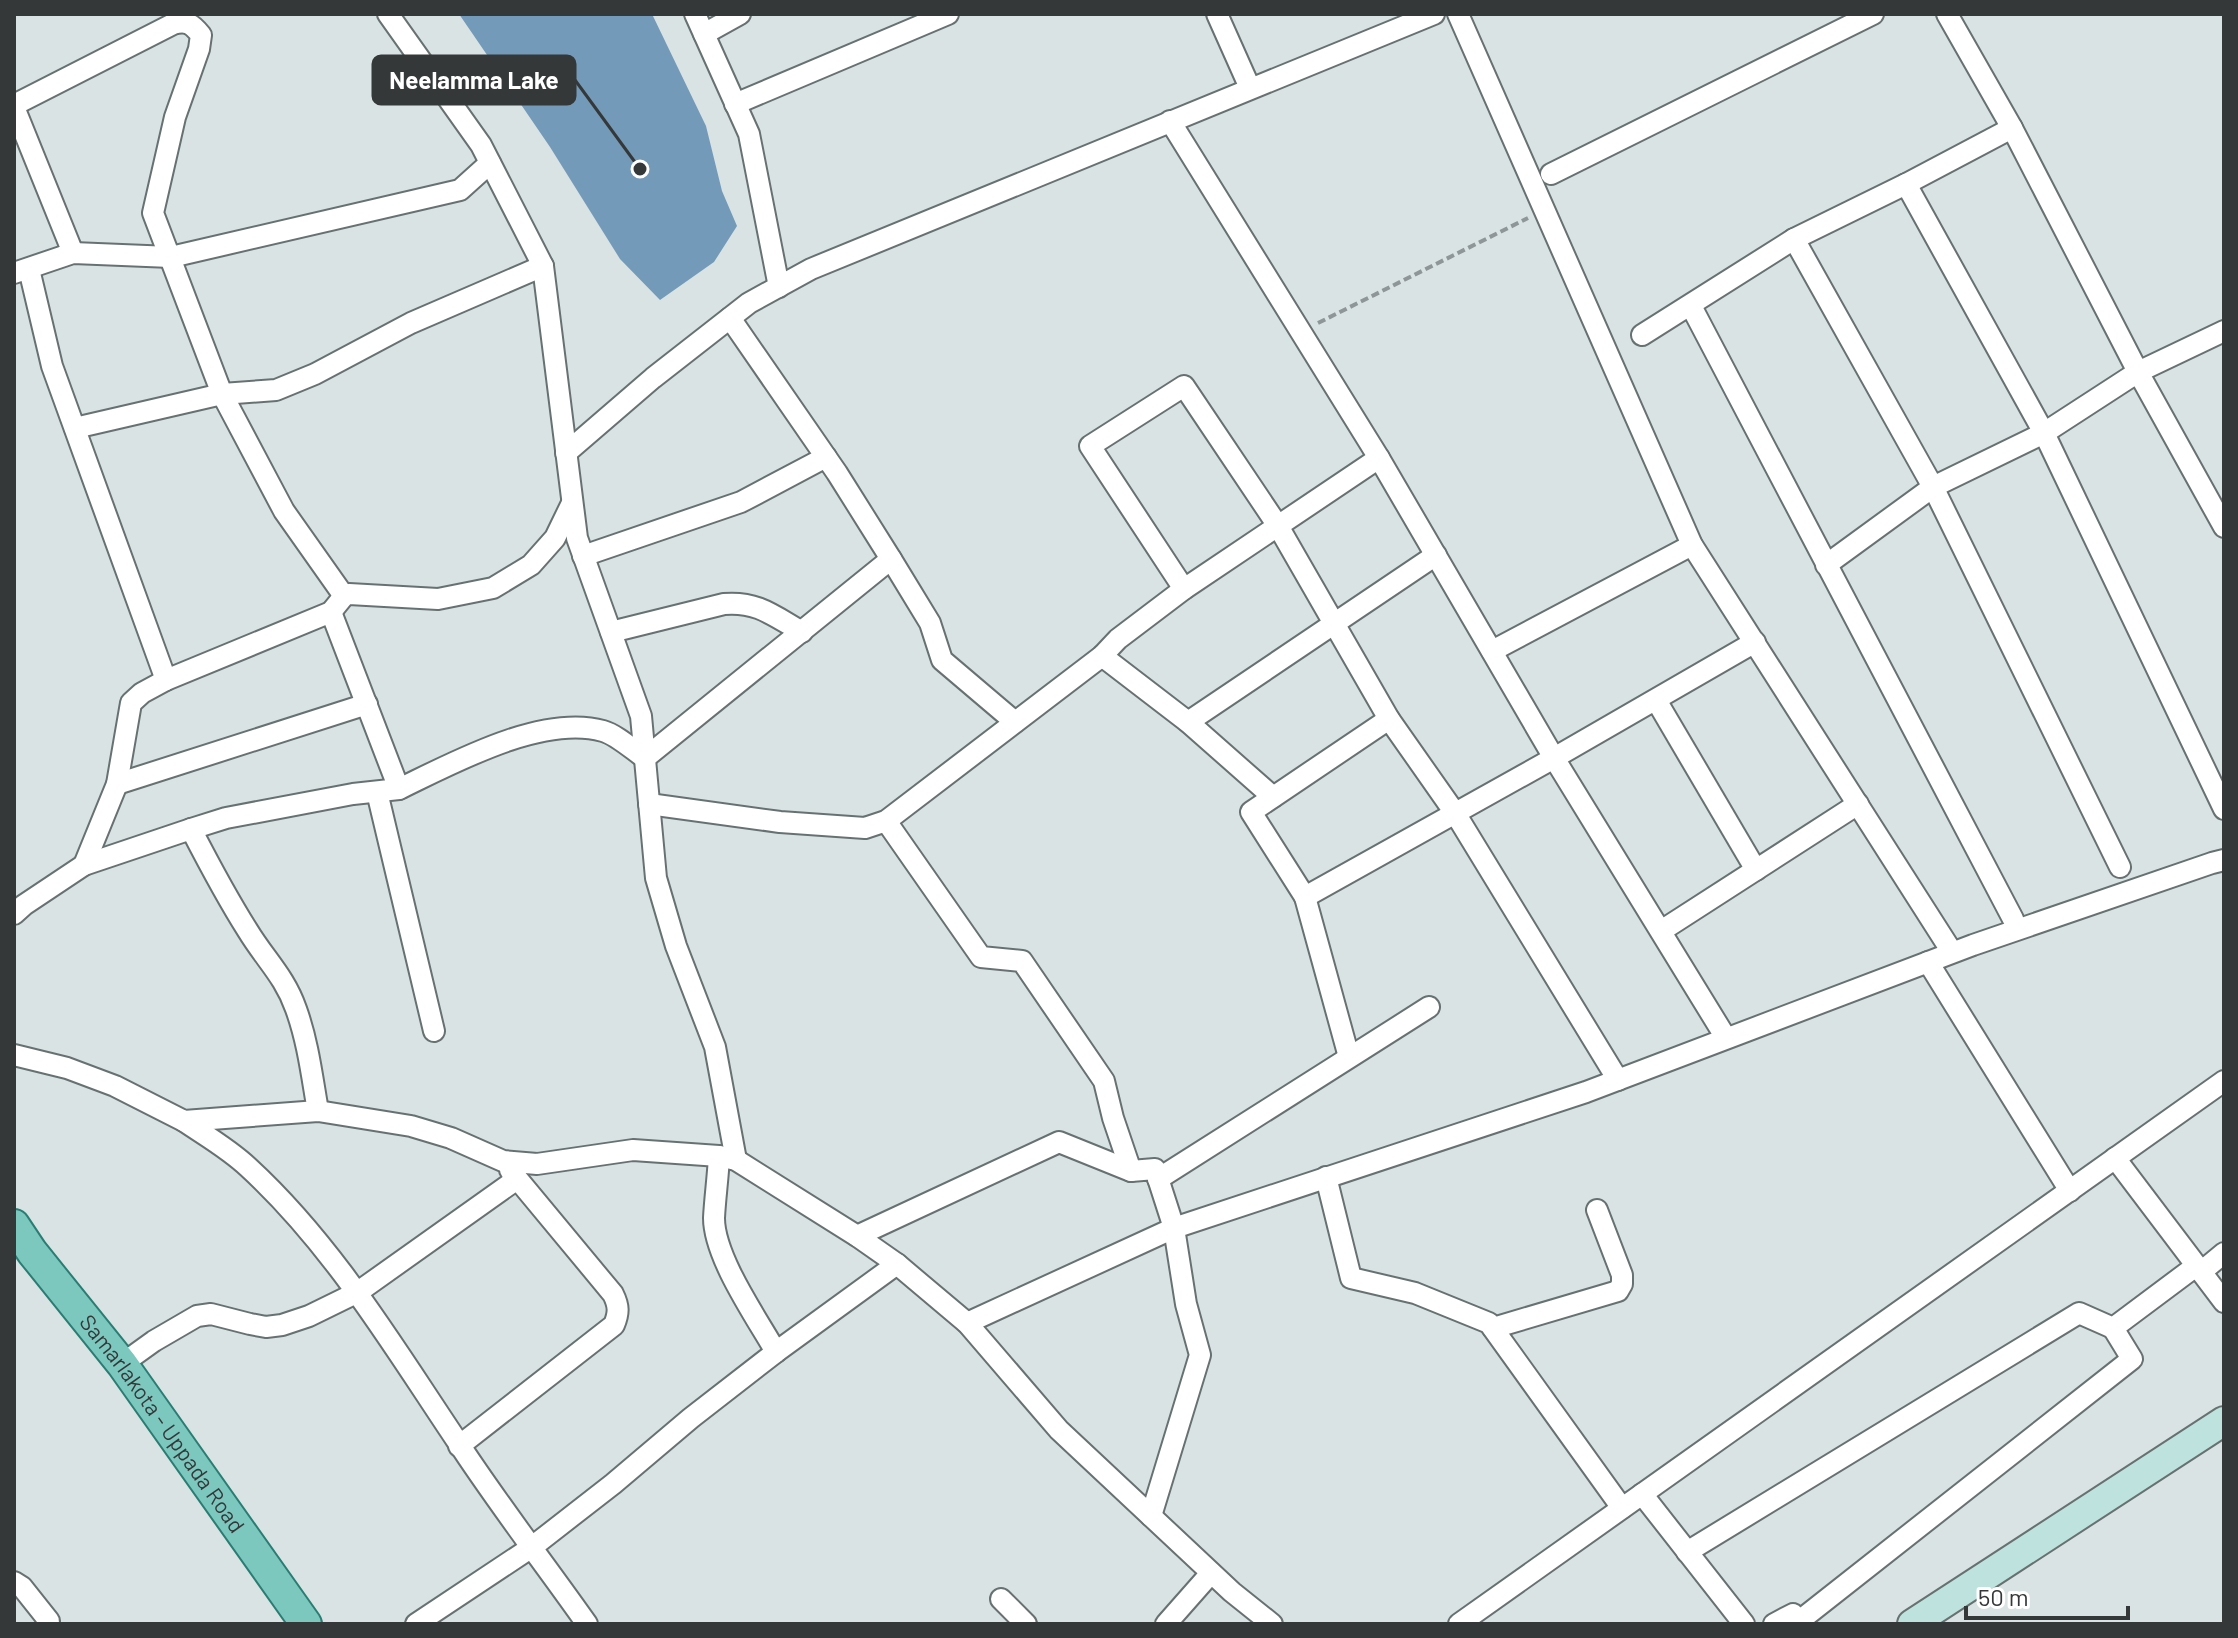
<svg xmlns="http://www.w3.org/2000/svg" width="2238" height="1638" font-family="Barlow,sans-serif">
<style>
.water{fill:#749ab9}
.lines{fill:none;stroke-linecap:round;stroke-linejoin:round}
.street-casing{stroke:#687172;stroke-width:24}
.secondary-casing{stroke:#687172;stroke-width:32}
.primary-casing{stroke:#2a7d73;stroke-width:34}
.path{stroke:#8f9697;stroke-width:4;stroke-dasharray:8 4;stroke-linecap:butt}
.street{stroke:#fff;stroke-width:20}
.secondary{stroke:#bee3de;stroke-width:28}
.primary{stroke:#7cc7be;stroke-width:30}
.labels{text-anchor:middle;stroke-width:8;stroke-linejoin:round;paint-order:stroke}
.street-label{font-size:22px;fill:#343839;stroke:#fff}
.leader{fill:none;stroke:#343839;stroke-width:3}
.callout-dot{fill:#343839;stroke:#fff;stroke-width:3}
.callout{fill:#343839;stroke:#343839;stroke-width:3}
.callout-label{font-size:24px;text-anchor:middle;font-weight:bold;fill:#fff}
</style>
<rect width="100%" height="100%" fill="#d9e3e4"/>
<polygon class="water" points="459,14 652,14 706,126 722,191 737,226 714,262 660,300 620,259 550,147"/>
<g class="lines">
<defs>
<g id="street">
<polyline points="388,14 481,145 543,266 577,538 641,716 656,878 676,946 715,1047 736,1160"/>
<polyline points="695,14 749,134 779,287"/>
<polyline points="1217,14 1250,88"/>
<polyline points="1458,14 1692,545 1952,952"/>
<polyline points="1947,14 2012,128 2138,372 2224,331"/>
<polyline points="704,34 740,14"/>
<polyline points="735,104 948,14"/>
<path d="M14,105L173,24C187,20 192,24 201,35L199,49L175,117L153,213L222,394L284,511L344,596"/>
<polyline points="14,107 73,253"/>
<polyline points="1170,121 1379,458 1554,758 1726,1038"/>
<polyline points="1551,174 1873,14"/>
<polyline points="1906,184 2044,433 2224,809"/>
<polyline points="1794,239 1933,487 2120,867"/>
<polyline points="29,269 52,366 166,680"/>
<polyline points="14,273 73,253 171,257 460,190 490,163"/>
<polyline points="1691,306 2013,919"/>
<polyline points="730,318 837,473 891,559 930,623 942,660 1015,722"/>
<polyline points="1642,335 1794,239 1906,184 2012,128"/>
<polyline points="75,428 222,394 276,390 315,374 411,323 543,266"/>
<polyline points="566,453 653,378 749,303 811,269 1434,14"/>
<polyline points="583,556 741,502 826,457"/>
<polyline points="1826,565 1933,487 2044,433 2138,372 2224,527"/>
<polyline points="1184,589 1090,446 1184,386 1278,526 1389,719 1455,813 1618,1080"/>
<path d="M611,632L724,604C757,601 774,616 802,632"/>
<polyline points="1492,651 1692,545"/>
<polyline points="1102,656 1188,722 1273,797"/>
<polyline points="1656,700 1756,870"/>
<polyline points="1389,719 1251,812 1305,897 1554,758 1755,642"/>
<polyline points="1188,722 1436,555"/>
<polyline points="117,784 367,704"/>
<path d="M399,789C453,763 542,714 603,731C617,735 633,750 645,758L891,559"/>
<polyline points="377,792 434,1031"/>
<polyline points="649,804 780,822 865,828 886,821 1102,656 1118,639 1184,589 1379,458"/>
<polyline points="886,821 981,957 1022,961 1104,1081 1113,1118 1131,1171 1155,1169 1174,1228 1186,1304 1200,1355 1151,1516"/>
<path d="M191,829C209,864 227,898 248,931C265,959 285,977 296,1009C308,1042 312,1077 318,1111"/>
<polyline points="84,865 117,784 131,703 142,693 166,680 331,612 344,596 349,594 438,599 493,588 531,565 555,538 572,503"/>
<polyline points="1305,897 1349,1057"/>
<polyline points="14,914 24,905 84,865 191,829 226,818 353,794 399,789 331,612"/>
<polyline points="1661,931 1858,804"/>
<polyline points="1928,962 2070,1191"/>
<polyline points="14,1055 67,1068 115,1086 184,1121 318,1111 411,1126 451,1138 503,1161 537,1164 633,1150 719,1156 736,1160 857,1236 897,1264 967,1323 1059,1430 1232,1592 1272,1624"/>
<path d="M184,1121C206,1136 229,1149 248,1167C333,1245 393,1346 457,1441C498,1504 544,1563 587,1624"/>
<path d="M719,1156C718,1177 715,1198 714,1218C714,1257 756,1317 776,1352"/>
<polyline points="2115,1158 2224,1302"/>
<polyline points="1326,1177 1351,1278 1415,1293 1489,1323 1622,1508"/>
<polyline points="1158,1179 1429,1007"/>
<polyline points="857,1236 1059,1142 1131,1171"/>
<polyline points="2201,1272 2224,1253"/>
<polyline points="967,1323 1174,1228 1586,1092 1973,945 2212,863 2224,860"/>
<polyline points="1493,1328 1618,1291 1622,1284 1622,1275 1597,1210"/>
<polyline points="122,1364 154,1341 197,1316 211,1314 250,1324 266,1327 282,1325 309,1316 358,1292 517,1179"/>
<path d="M459,1446L614,1325C619,1313 619,1306 613,1294L510,1170"/>
<polyline points="1642,1494 1744,1624"/>
<polyline points="1687,1552 2079,1313 2113,1328 2196,1266"/>
<polyline points="14,1582 22,1587 49,1621"/>
<polyline points="1001,1599 1026,1624"/>
<polyline points="1798,1622 2132,1359 2113,1328"/>
<polyline points="416,1624 532,1547 613,1484 691,1418 776,1352 897,1264"/>
<polyline points="1166,1624 1211,1573"/>
<polyline points="1459,1624 2224,1081"/>
<polyline points="1774,1624 1793,1614 1800,1624"/>
</g>
<polyline id="secondary" points="1912,1624 2224,1421"/>
<g id="primary">
<path id="s1" d="M14,1225L32,1252L122,1364L306,1624"/>
</g>
</defs>
<use href="#street" class="street-casing"/>
<use href="#secondary" class="secondary-casing"/>
<use href="#primary" class="primary-casing"/>
<polyline class="path" points="1318,323 1528,218"/>
<use href="#street" class="street"/>
<use href="#secondary" class="secondary"/>
<use href="#primary" class="primary"/>
</g>
<g class="labels">
<g class="street-label">
<text dy="8" stroke="none"><textPath href="#s1" startOffset="248">Samarlakota - Uppada Road</textPath></text>
</g>
</g>
<path class="leader" d="M640 169L575 80"/>
<circle class="callout-dot" cx="640" cy="169" r="8"/>
<rect class="callout" x="373" y="56" width="202" height="48" rx="8"/>
<g class="callout-label">
<text x="474" y="89">Neelamma Lake</text>
</g>
<rect width="2238" height="1638" fill="none" stroke="#343839" stroke-width="32"/>
<path d="M1966 1606v12h162v-12" fill="none" stroke="#343839" stroke-width="4"/>
<text x="1978" y="1606" font-size="24" fill="#343839" stroke="#ffffff" stroke-width="6" paint-order="stroke">50 m</text>
</svg>
